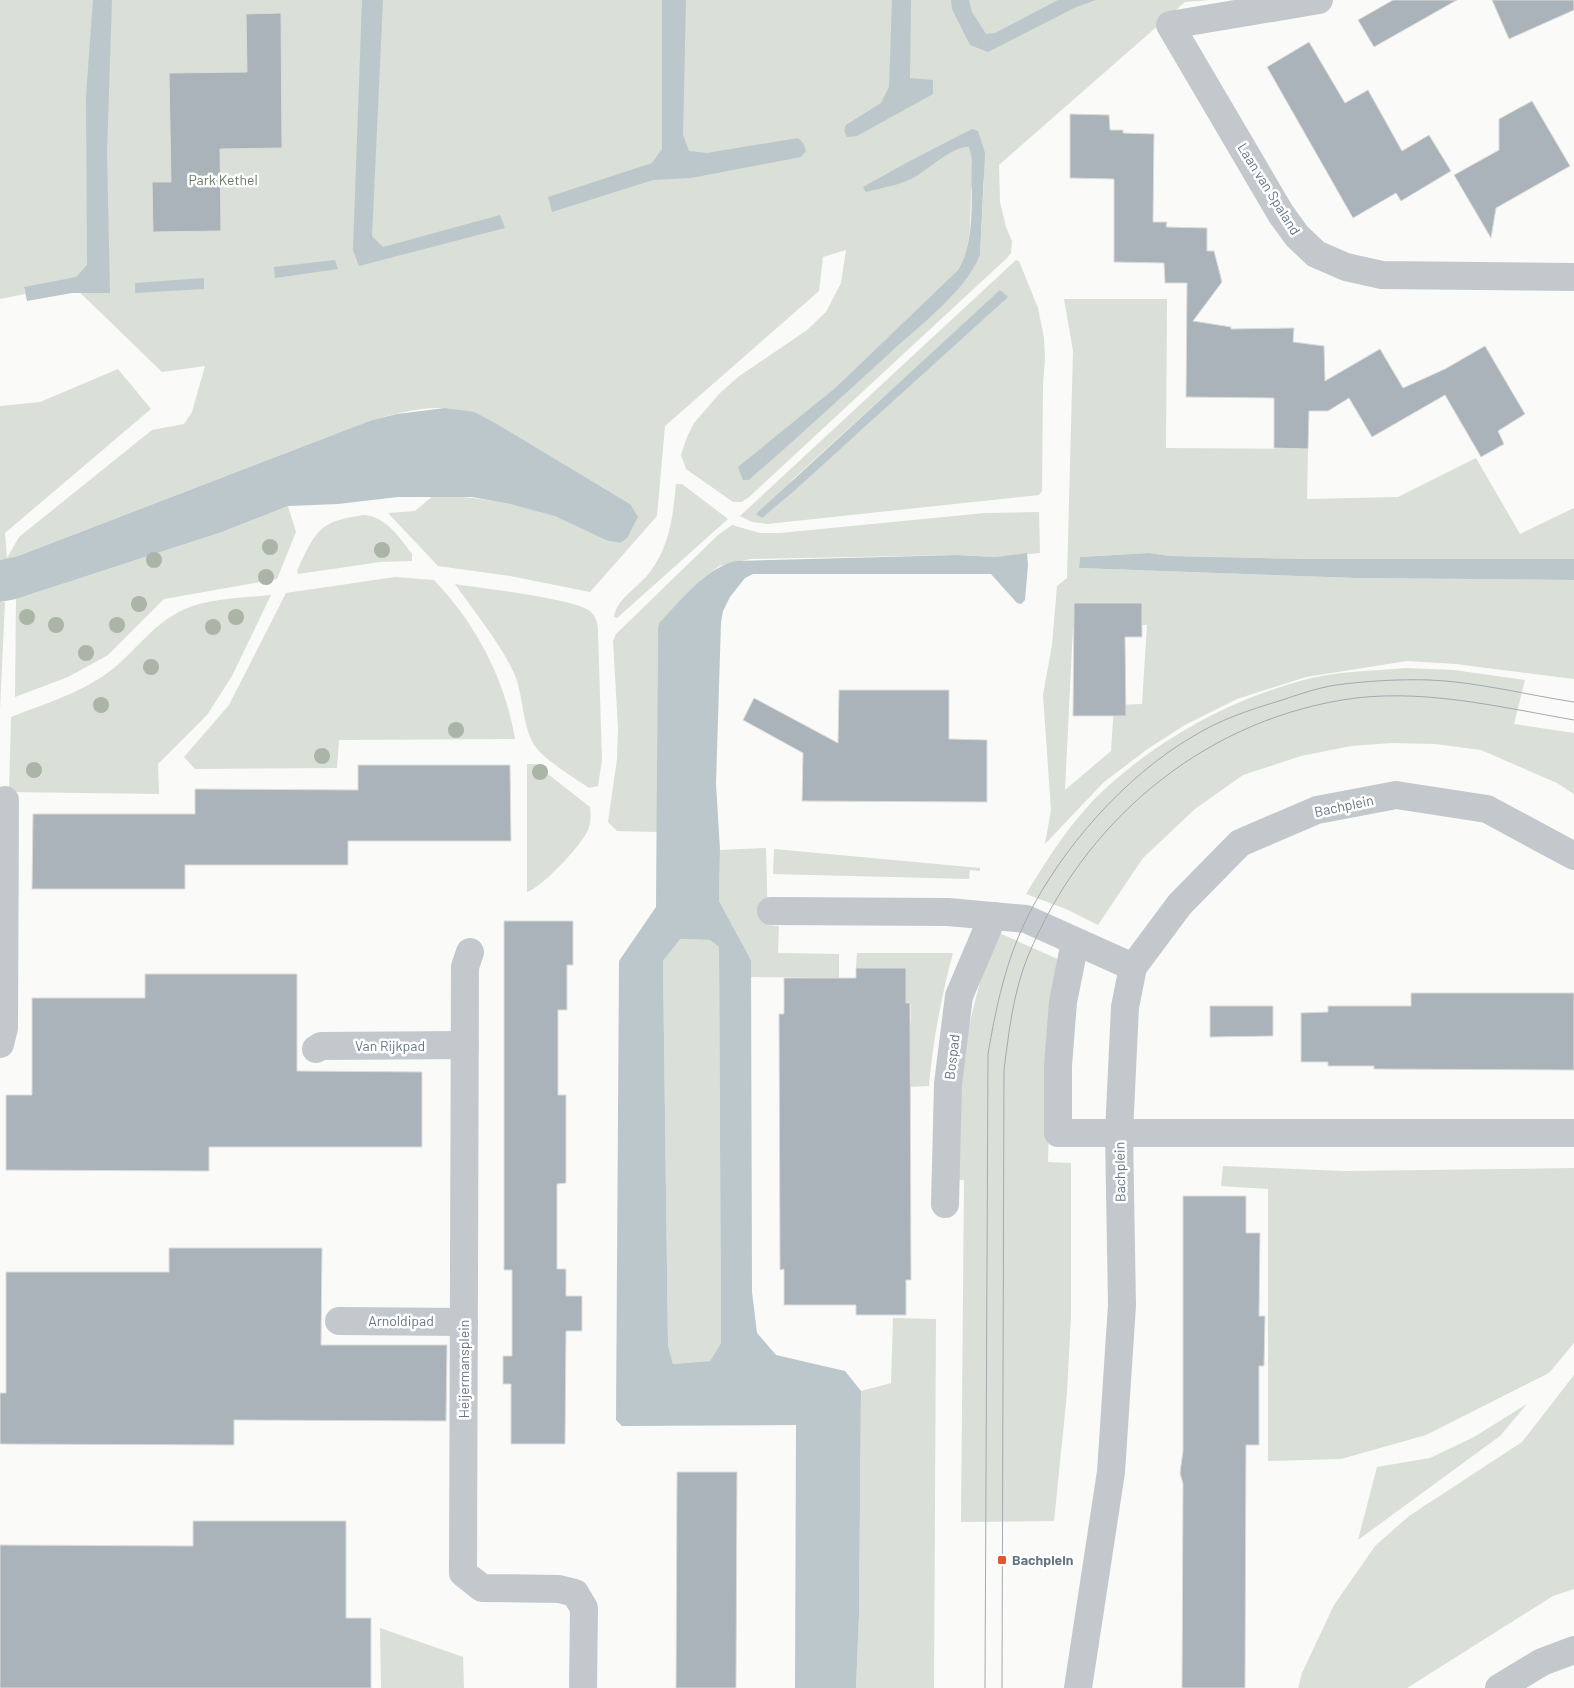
<svg xmlns="http://www.w3.org/2000/svg" width="1574" height="1688" font-family="Barlow,sans-serif">
<style>
.green{fill:#dadfd7;fill-rule:evenodd}
.water{fill:#bbc7cb;fill-rule:evenodd}
.building{fill:#aab3b9;stroke:#dcdcda}
.lines{fill:none;stroke-linecap:round;stroke-linejoin:round}
.street{stroke:#c3c8cc;stroke-width:28}
.tram{stroke:#a2aab0;stroke-width:1}
.tree{fill:#aab4a7}
.poi-dot{fill:#e4572e;stroke:#fff;stroke-width:2}
.labels{text-anchor:middle;stroke-width:5;stroke-linejoin:round;paint-order:stroke}
.park-label{font-size:14px;fill:#687a64;stroke:#fff}
.street-label{font-size:14px;fill:#657683;stroke:#fff}
.poi-label{font-size:14px;font-weight:bold;fill:#657683;stroke:#fff;text-anchor:start}
</style>
<rect width="100%" height="100%" fill="#fafaf8"/>
<g class="green">
<path d="M0,0H1210L1185,2L999,165L1000,202L1006,227L1012,241L1011,253L1007,258L748,498L741,502H733L686,469L681,455L687,437L694,423L720,393L738,377L807,330L826,312L841,283L846,250L823,257L819,291L665,426L657,516L590,592L510,576L438,566L388,513L415,511L434,495C475,497 516,503 556,516C578,524 597,538 620,543L630,504L497,424C449,400 421,407 372,420L18,556L0,560V406L40,402L118,369L151,409L5,533L7,558L19,537L152,430L184,424L192,412L205,366L162,372L66,279L24,288L25,294L0,299ZM984,179L980,255C971,276 955,291 940,307L749,480L795,422L834,389L958,270C973,245 970,218 971,189Z"/>
<path d="M1016,260L1019,261L1038,308L1044,338L1045,358L1043,385L1042,491L1039,495L767,524L752,522L740,516ZM1001,290L986,315L868,424L761,518L793,479Z"/>
<path d="M1064,299H1167L1166,448L1308,449L1307,499L1398,497L1476,458L1520,534L1574,508V559H1309L1170,556L1149,553L1080,557L1079,568L1355,578L1574,580V679L1456,664L1407,661L1306,677L1237,699L1185,725L1149,748L1104,782L1045,844L1051,810L1043,695L1052,645L1057,586L1067,578L1073,351ZM1147,625L1142,704L1114,705L1111,751L1065,790L1073,627Z"/>
<path d="M676,484H682L728,519L617,618L614,617C617,598 639,587 650,572C670,545 673,516 676,484Z"/>
<polygon points="288,506 296,532 277,579 164,599 108,655 68,677 15,697 16,599 222,532"/>
<polygon points="1039,512 1040,553 995,557 958,555 750,559 719,566 705,577 659,623 658,628 657,832 617,831 608,822 617,759 618,728 613,641 616,634 718,535 732,525 760,533 780,533 985,513"/>
<path d="M365,515C387,518 399,537 412,554V561L380,562L298,574L297,571C316,531 318,521 365,515Z"/>
<path d="M395,577L434,580C476,624 505,679 515,739L339,740L337,768L195,769L184,757L229,705L286,593Z"/>
<path d="M455,584C479,588 578,599 591,612C597,618 598,625 598,633L602,760L598,786L589,788C573,777 554,766 540,752C521,733 525,698 514,673C499,641 475,613 455,584Z"/>
<path d="M271,595L232,676L207,715L158,764L159,794L9,792L11,717C47,703 84,692 114,668C138,648 155,622 185,609C211,598 243,598 271,595Z"/>
<polygon points="0,602 5,602 0,709"/>
<path d="M1406,668L1454,670L1525,680L1514,724L1574,733V794L1557,783L1481,750L1435,744L1392,743L1351,746L1301,756L1243,775L1195,809L1143,858L1098,925L1066,909L1026,894C1049,856 1073,818 1106,788C1161,738 1228,701 1300,681C1334,671 1371,671 1406,668Z"/>
<path d="M527,764H535L590,807C591,815 591,822 588,830C581,846 542,887 527,892Z"/>
<polygon points="766,848 768,925 779,926 778,953 839,954 839,978 751,977 751,960 719,901 720,850"/>
<polygon points="774,849 980,868 980,871 970,870 969,879 773,874"/>
<path d="M995,931L1062,961L1052,1016L1048,1162L1071,1163V1316L1067,1393L1054,1521L961,1522L964,1180H957C959,1138 958,1095 964,1053C971,1011 983,971 995,931Z"/>
<polygon points="679,939 710,940 719,947 721,1343 710,1361 673,1364 668,1345 663,961"/>
<path d="M857,953H953C941,998 933,1040 929,1086L906,1087L911,1076L906,1023H911V1004L906,1003V968H856Z"/>
<polygon points="1223,1166 1344,1171 1574,1168 1574,1343 1549,1373 1426,1435 1341,1459 1268,1461 1268,1189 1221,1186"/>
<polygon points="893,1318 936,1319 934,1688 856,1688 859,1616 861,1391 891,1383"/>
<polygon points="1574,1375 1574,1589 1553,1596 1407,1688 1298,1688 1302,1673 1334,1605 1375,1546 1409,1516 1522,1442"/>
<polygon points="1527,1404 1500,1436 1358,1540 1377,1467 1430,1458 1474,1437"/>
<polygon points="380,1628 463,1657 464,1688 381,1688"/>
</g>
<g class="water">
<polygon points="93,0 112,0 107,152 110,293 72,293 27,301 24,287 76,277 87,265 86,96"/>
<polygon points="362,0 383,0 372,236 383,247 500,215 505,228 359,266 353,250"/>
<polygon points="662,0 686,0 683,135 689,151 707,153 798,138 803,143 806,151 801,157 691,178 653,180 552,212 548,197 652,163 662,149"/>
<polygon points="892,0 911,0 910,78 933,80 933,94 857,136 847,137 844,130 846,125 881,103 889,87"/>
<polygon points="951,0 969,0 972,12 986,34 995,33 1058,0 1096,0 1074,8 988,52 970,45 952,9"/>
<path d="M972,129L978,131L985,153L980,255C965,292 920,325 891,352C844,395 797,438 749,480H743L738,467L834,389L958,270C977,238 970,195 972,159L969,147C954,145 928,169 915,177C900,185 882,188 866,192L863,187L908,162Z"/>
<polygon points="335,260 338,269 275,278 274,267"/>
<polygon points="204,278 204,289 135,293 135,283"/>
<polygon points="1000,290 1008,297 794,491 762,518 756,514"/>
<polygon points="445,408 474,412 497,424 630,504 638,517 627,538 620,543 606,540 555,516 510,504 472,497 398,497 338,504 288,506 222,532 16,599 0,602 0,560 18,556 372,420 397,414"/>
<path d="M1027,553L1028,565L1025,600L1021,604L1017,603L991,574H753L745,578L730,597L723,611L721,622L716,784L720,850L719,901L751,960L752,1292L757,1333L776,1355L845,1371L861,1391L859,1616L856,1688H795L796,1425L622,1426L616,1420L619,961L656,907L658,628L659,623C681,601 705,568 736,561L958,555L995,557ZM680,939L710,940L719,947L721,1343L710,1361L673,1364L668,1345L663,961Z"/>
<polygon points="1149,553 1170,556 1309,559 1574,559 1574,580 1355,578 1079,568 1080,557"/>
</g>
<g class="building">
<polygon points="1393,0 1457,0 1374,47 1358,20"/>
<polygon points="1492,0 1574,0 1574,10 1509,39"/>
<polygon points="281,13 282,148 220,149 221,231 153,232 152,182 171,182 169,73 247,72 246,14"/>
<polygon points="1309,42 1345,103 1368,90 1402,151 1429,135 1451,171 1401,201 1396,193 1353,218 1267,67"/>
<polygon points="1532,101 1570,166 1496,208 1491,238 1454,175 1499,150 1499,119"/>
<polygon points="1070,114 1109,115 1110,130 1123,130 1123,133 1154,134 1153,222 1167,222 1166,227 1207,228 1207,251 1214,251 1222,282 1193,321 1231,327 1231,329 1294,328 1293,342 1324,346 1325,381 1380,349 1403,388 1445,369 1485,346 1525,414 1498,431 1504,444 1481,457 1445,395 1372,437 1349,398 1328,411 1309,411 1308,449 1274,448 1274,398 1186,397 1187,283 1165,283 1164,263 1114,262 1114,179 1070,178"/>
<polygon points="1074,603 1142,603 1142,637 1125,637 1126,716 1073,716"/>
<polygon points="839,690 949,690 949,739 987,740 987,802 802,801 803,753 743,720 754,698 838,743"/>
<polygon points="358,765 510,765 511,841 348,841 348,865 185,865 185,889 32,889 33,814 195,814 195,789 358,790"/>
<polygon points="504,921 573,921 573,965 567,965 567,1010 558,1010 558,1095 566,1095 566,1183 557,1184 557,1269 566,1269 566,1296 582,1296 582,1331 566,1331 565,1444 511,1444 511,1384 503,1384 503,1356 512,1356 512,1270 504,1270"/>
<polygon points="856,968 906,968 906,1003 910,1003 911,1280 906,1280 906,1315 856,1315 856,1305 784,1305 784,1269 780,1270 779,1014 784,1014 784,978 856,978"/>
<polygon points="145,974 297,974 297,1071 422,1072 422,1147 209,1147 209,1171 6,1170 6,1095 32,1095 32,998 145,998"/>
<polygon points="1411,993 1574,993 1574,1070 1374,1069 1374,1066 1328,1066 1328,1062 1301,1062 1301,1013 1328,1012 1328,1006 1411,1006"/>
<polygon points="1210,1006 1273,1006 1273,1036 1210,1037"/>
<polygon points="1183,1196 1246,1196 1246,1233 1260,1233 1259,1316 1265,1316 1264,1366 1259,1366 1259,1445 1246,1445 1245,1688 1182,1688 1183,1484 1180,1473 1183,1451"/>
<polygon points="169,1248 322,1248 321,1345 447,1345 446,1421 234,1420 234,1445 0,1444 0,1393 6,1393 6,1272 169,1272"/>
<polygon points="677,1472 737,1472 736,1688 676,1688"/>
<polygon points="193,1521 346,1521 346,1618 371,1618 371,1688 0,1688 0,1545 193,1546"/>
</g>
<g class="lines">
<g class="street">
<polyline points="1319,0 1170,25 1281,214 1297,236 1316,254 1346,267 1382,275 1574,277"/>
<polyline points="771,911 948,912 1026,919 1133,967"/>
<polyline points="1075,942 1063,1002 1058,1066 1058,1133 1574,1133"/>
<polyline points="470,952 465,967 463,1573 482,1588 559,1589 575,1593 584,1608 583,1688"/>
<polyline points="0,1044 4,1028 5,800"/>
<polyline points="316,1049 321,1046 465,1045"/>
<polyline points="945,1204 948,1084 959,996 993,916"/>
<polyline points="339,1321 464,1322"/>
<polyline points="1078,1688 1111,1472 1122,1305 1119,1133 1125,1007 1133,967 1180,904 1240,843 1317,810 1396,795 1487,809 1574,856"/>
<polyline points="1499,1688 1542,1662 1574,1650"/>
</g>
<g class="tram">
<path d="M985,1688L988,1054C996,1007 1006,960 1027,918C1061,849 1125,776 1192,737C1219,720 1249,710 1279,701C1297,695 1317,688 1336,685C1366,681 1399,679 1430,680C1478,682 1527,695 1574,702"/>
<path d="M1002,1688L1004,1070C1009,1031 1013,993 1028,956C1083,823 1199,724 1342,700C1419,687 1499,707 1574,720"/>
</g>
</g>
<g class="tree">
<circle cx="270" cy="547" r="8"/>
<circle cx="382" cy="550" r="8"/>
<circle cx="154" cy="560" r="8"/>
<circle cx="266" cy="577" r="8"/>
<circle cx="139" cy="604" r="8"/>
<circle cx="27" cy="617" r="8"/>
<circle cx="236" cy="617" r="8"/>
<circle cx="56" cy="625" r="8"/>
<circle cx="117" cy="625" r="8"/>
<circle cx="213" cy="627" r="8"/>
<circle cx="86" cy="653" r="8"/>
<circle cx="151" cy="667" r="8"/>
<circle cx="101" cy="705" r="8"/>
<circle cx="456" cy="730" r="8"/>
<circle cx="322" cy="756" r="8"/>
<circle cx="34" cy="770" r="8"/>
<circle cx="540" cy="772" r="8"/>
</g>
<rect class="poi-dot" x="997" y="1555" width="10" height="10" rx="2.5"/>
<g class="labels">
<g class="park-label">
<text x="223" y="185">Park Kethel</text>
</g>
<g class="street-label">
<text transform="translate(1269 189) rotate(58)" y="5">Laan van Spaland</text>
<text transform="translate(1344 806) rotate(-12)" y="5">Bachplein</text>
<text x="390" y="1051">Van Rijkpad</text>
<text transform="translate(952 1057) rotate(-83)" y="5">Bospad</text>
<text transform="translate(1120 1172) rotate(-91)" y="5">Bachplein</text>
<text x="401" y="1326">Arnoldipad</text>
<text transform="translate(464 1369) rotate(-90)" y="5">Heijermansplein</text>
</g>
<g class="poi-label">
<text x="1012" y="1565">Bachplein</text>
</g>
</g>
</svg>
